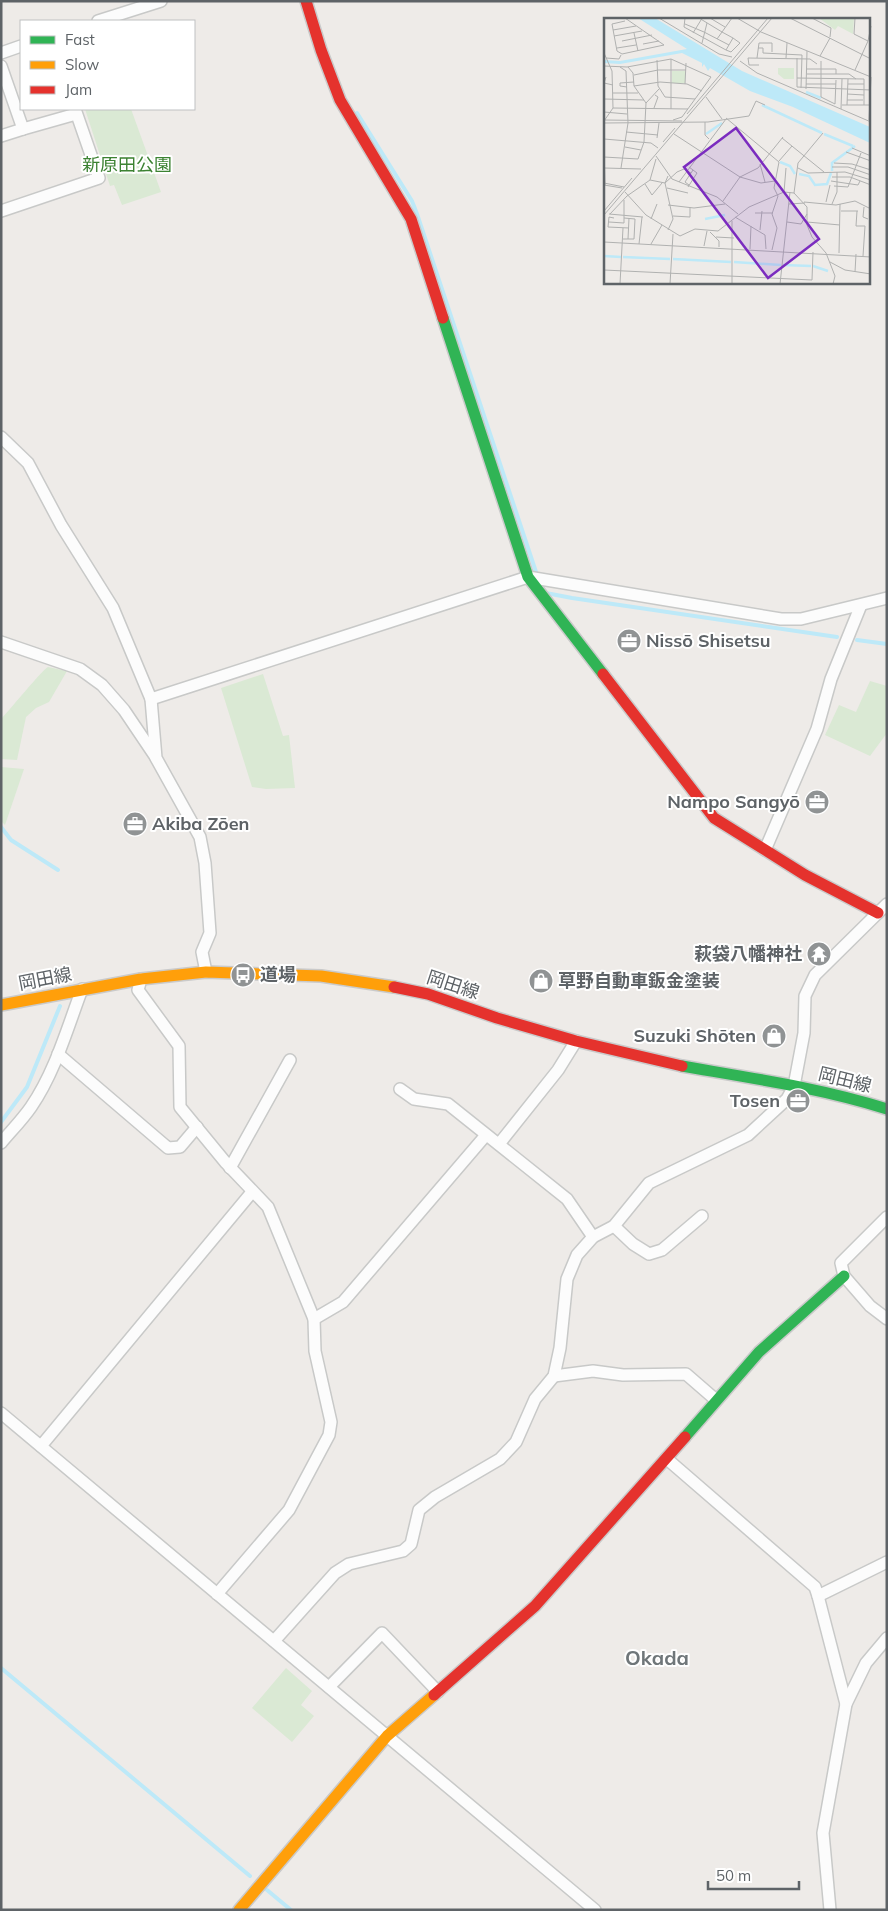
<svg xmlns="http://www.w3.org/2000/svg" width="888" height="1911" font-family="Mulish,'Noto Sans JP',sans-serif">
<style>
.green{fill:#dae9d4}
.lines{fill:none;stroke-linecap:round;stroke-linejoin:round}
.stream{stroke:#bde9f8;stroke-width:4}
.street-casing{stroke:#c8c9c8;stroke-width:14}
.fast-casing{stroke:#cacaca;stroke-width:14}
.slow-casing{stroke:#cacaca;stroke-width:14}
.jam-casing{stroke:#cacaca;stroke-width:14}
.street{stroke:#fcfcfc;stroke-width:11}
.fast{stroke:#30b455;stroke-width:11}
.slow{stroke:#ff9f0a;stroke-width:11}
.jam{stroke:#e5322d;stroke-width:11}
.labels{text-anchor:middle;stroke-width:4;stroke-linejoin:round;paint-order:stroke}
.park-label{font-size:18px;fill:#3c8232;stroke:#fff}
.poi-label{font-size:18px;font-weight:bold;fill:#5e6367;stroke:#fff;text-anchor:start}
.street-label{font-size:18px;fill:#5e6367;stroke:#fff}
.quarter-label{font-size:20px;font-weight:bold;fill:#6f7679;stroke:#fff}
.inset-river{fill:none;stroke:#bde9f8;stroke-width:2.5}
.inset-road{fill:none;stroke:#b0b1b0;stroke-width:1}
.view{fill:#7b2cbf;fill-opacity:0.15;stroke:#7b2cbf;stroke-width:2.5}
.inset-edge{fill:none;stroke:#5e6367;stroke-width:2.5}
</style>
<rect width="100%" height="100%" fill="#eeebe8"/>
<g class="green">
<polygon points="85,109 131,109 161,192 122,205 114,185 110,186"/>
<path d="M48,667L67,671L49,702L36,708L26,717L17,760L1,759V719C9,711 42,670 48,667Z"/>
<polygon points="263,674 283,736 289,735 295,788 266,789 252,787 221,688"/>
<polygon points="870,681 887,686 887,733 870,756 825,735 839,705 856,712"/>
<polygon points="1,767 24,769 5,825 1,821"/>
<polygon points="286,1668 312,1691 301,1705 314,1716 292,1742 252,1708"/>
</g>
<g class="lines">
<g class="stream">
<polyline points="357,113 412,201 417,214 537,575"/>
<polyline points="546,593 572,598 837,637"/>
<polyline points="857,640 887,644"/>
<polyline points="1,827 11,840 58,870"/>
<polyline points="1,1122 27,1087 60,1006"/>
<polyline points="1,1668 250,1876"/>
<polyline points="267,1890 291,1910"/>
</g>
<defs>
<g id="street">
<polyline points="98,21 161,1"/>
<polyline points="1,53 21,46"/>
<polyline points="1,66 23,129 76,114"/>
<polyline points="1,136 23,129"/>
<polyline points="1,211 99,178 75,109"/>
<polyline points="1,437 28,463 61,525 113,608 151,699 156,758 200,837 205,863 210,933 202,952 206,972"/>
<polyline points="1,642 80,669 102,685 124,710 155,756"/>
<polyline points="151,699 528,577 781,619 801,619 887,598"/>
<polyline points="765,850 817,729 831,679 861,605"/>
<polyline points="141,979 138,990 179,1046 180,1107 226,1163 268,1207 314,1319 315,1351 331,1422 329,1435 289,1510 217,1594"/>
<polyline points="58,1054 168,1148 180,1147 197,1127"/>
<polyline points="400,1089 414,1099 448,1104 567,1199 593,1237"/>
<path d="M1,1143C11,1131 22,1120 31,1107C55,1072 67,1029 82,989"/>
<polyline points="499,1144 558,1070 576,1041"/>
<polyline points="230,1168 290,1060"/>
<polyline points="887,1217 841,1263 844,1276 870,1306 887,1319"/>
<polyline points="614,1226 633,1244 649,1254 662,1250 702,1216"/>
<polyline points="314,1319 343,1302 486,1135"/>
<polyline points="554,1376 593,1371 623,1375 686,1374 716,1400"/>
<polyline points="1,1413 595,1910"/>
<polyline points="41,1446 252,1192"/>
<polyline points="667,1459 815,1587 818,1596 887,1562"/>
<polyline points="818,1596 846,1704"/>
<polyline points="274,1641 335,1573 349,1564 403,1551 411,1544 419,1510 435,1497 500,1459 516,1442 535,1399 554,1376 560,1348 567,1279 577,1255 593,1237 614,1226 649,1183 748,1135 787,1099 794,1086 804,1033 805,996 815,975 887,904"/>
<polyline points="329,1687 382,1633 438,1692"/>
<polyline points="830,1910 823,1833 846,1704 866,1663 887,1638"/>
</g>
<g id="fast">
<polyline points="443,318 528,577 603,674"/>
<path d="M682,1066C751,1078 820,1088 887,1109"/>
<polyline points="685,1437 759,1352 844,1276"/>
</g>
<g id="slow">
<polyline points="1,1005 141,979 206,972 321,976 394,987"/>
<polyline points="239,1910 387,1736 434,1695"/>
</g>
<g id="jam">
<polyline points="306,1 321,50 340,100 411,219 443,318"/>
<polyline points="603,674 714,818 805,875 878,913"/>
<polyline points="394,987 428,994 497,1018 576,1041 682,1066"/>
<polyline points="434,1695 535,1606 685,1437"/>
</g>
</defs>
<use href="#street" class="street-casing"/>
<use href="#fast" class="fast-casing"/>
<use href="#slow" class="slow-casing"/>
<use href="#jam" class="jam-casing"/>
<use href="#street" class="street"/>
<use href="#fast" class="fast"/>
<use href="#slow" class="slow"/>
<use href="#jam" class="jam"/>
</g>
<defs>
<symbol id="office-disc" viewBox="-11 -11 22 22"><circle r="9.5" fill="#909394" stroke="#fff"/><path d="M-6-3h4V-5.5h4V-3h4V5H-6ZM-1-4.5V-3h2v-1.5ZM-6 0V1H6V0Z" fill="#fff"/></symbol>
<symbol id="temple-disc" viewBox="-11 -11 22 22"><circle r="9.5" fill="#909394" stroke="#fff"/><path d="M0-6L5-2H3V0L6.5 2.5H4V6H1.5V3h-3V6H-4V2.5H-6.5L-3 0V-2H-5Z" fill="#fff"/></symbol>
<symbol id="bus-disc" viewBox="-11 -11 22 22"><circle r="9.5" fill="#909394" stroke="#fff"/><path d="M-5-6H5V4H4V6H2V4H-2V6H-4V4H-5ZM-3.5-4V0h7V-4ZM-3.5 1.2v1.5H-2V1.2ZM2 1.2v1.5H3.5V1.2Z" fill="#fff"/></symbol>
<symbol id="shop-disc" viewBox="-11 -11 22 22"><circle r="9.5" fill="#909394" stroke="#fff"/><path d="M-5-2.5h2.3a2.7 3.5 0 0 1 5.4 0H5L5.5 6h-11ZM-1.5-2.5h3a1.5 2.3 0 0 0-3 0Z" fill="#fff"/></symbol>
</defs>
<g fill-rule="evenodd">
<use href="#office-disc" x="615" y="627" width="28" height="28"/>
<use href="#office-disc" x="803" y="788" width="28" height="28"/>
<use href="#office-disc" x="121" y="810" width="28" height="28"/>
<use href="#temple-disc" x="805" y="940" width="28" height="28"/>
<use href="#bus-disc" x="229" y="961" width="28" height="28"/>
<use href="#shop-disc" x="527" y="967" width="28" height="28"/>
<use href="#shop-disc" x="760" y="1022" width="28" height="28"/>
<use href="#office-disc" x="784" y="1087" width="28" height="28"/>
</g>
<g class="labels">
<g class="park-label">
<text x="127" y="171">新原田公園</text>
</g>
<g class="poi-label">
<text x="646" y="647">Nissō Shisetsu</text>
<text x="800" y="808" text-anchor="end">Nampo Sangyō</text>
<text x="152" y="830">Akiba Zōen</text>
<text x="802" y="960" text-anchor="end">萩袋八幡神社</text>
<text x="260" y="981">道場</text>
<text x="558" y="987">草野自動車鈑金塗装</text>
<text x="756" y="1042" text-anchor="end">Suzuki Shōten</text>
<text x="780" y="1107" text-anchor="end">Tosen</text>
</g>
<g class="street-label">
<text transform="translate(45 979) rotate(-11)" y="6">岡田線</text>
<text transform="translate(453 985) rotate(18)" y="6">岡田線</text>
<text transform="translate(845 1080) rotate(14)" y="6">岡田線</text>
</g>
<g class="quarter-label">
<text x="657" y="1665">Okada</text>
</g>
</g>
<g transform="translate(604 18)">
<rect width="266" height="266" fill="#eeebe8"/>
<path d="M215,0H250L249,16L234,8L231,12ZM174,50H190V61H180L174,56ZM68,53H81V65H68Z" fill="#dae9d4"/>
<path d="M34,0H51L138,53L266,109V125L189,89L146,73L106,50L104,53L100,46L98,49V45L78,35L16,46L0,45V42L16,43L83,31Z" fill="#bde9f8"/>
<path class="inset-river" d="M202,74L217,80M158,87L218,115M102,116L118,105M220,116L249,128M176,144L186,148L191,156M228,153V145L251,128M195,156L205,158L211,167L223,166L227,155M101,201L121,197M0,238L17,239M19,239L66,241M69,241L127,244M130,244L177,247M179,247L207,248M209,248L224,253"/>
<path class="inset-road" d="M21,0L60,27L18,36L13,33L8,6L21,3M55,0L115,36L128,39M81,0L80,9L122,32M95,0L118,14L129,20L136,25L127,34L122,32L129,20M106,0L121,9M133,0L157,14L267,59M186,0L267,41M208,0L227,10L226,19M251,0L250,16L264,23M81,6L100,14M9,12L32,8M100,14L125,27M30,15L34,33M89,15L97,2M10,18L38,13M113,21L128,0M18,23L48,17M98,25L103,5M39,26L55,23M13,30L32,27M154,30H159V35L198,37L197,70M0,35L8,53L9,90M216,38L226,20M2,40L15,41L17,37M153,40L155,25H168V34M182,40L183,25M193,40V69L267,72M67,41V91M53,42L54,68L61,79L91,81M136,43L153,55L267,104M217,43V79L231,86L232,62M155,47H145L144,40L206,41L213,46M0,48L23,49L67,41L107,59L78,99L69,102M16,49L22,53L24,105L17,150M203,51H232V56M251,52L264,23L267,8M203,56H245L252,61M30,57L54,52H82M2,59L0,65L9,67M193,60L260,61V87M81,66L82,45M202,66H232M244,66H260M30,68L56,64L83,66L98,73M23,69L16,68V65L30,64M202,71L203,33M9,75H34M243,76L260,77M102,79L118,101M0,81L40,82M243,82H259M42,85L55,71M238,87H266M243,87L244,61M50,90L54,79L51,77M237,91L238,61M0,94L23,96M83,96L164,0M122,100L175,144L170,170L174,178L168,196L173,210L168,232M0,102L78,103M265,102L267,59M0,103L9,90L84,91M101,104V117L105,121M0,105L104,104L145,98L152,83L161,87M22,114L54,117M70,116L136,159L157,165L171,163M53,120L55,105M178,120L220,154M0,121L47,125L54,130M59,124L71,110M21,129L37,132M248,130L267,138M0,132L1,167M242,134L267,143M52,138L68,161L113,179L134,196M0,139L34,141L40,124L42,85L30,68L29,55L24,49M175,143L188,128M230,145L248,146L267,152M156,146L161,164M228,149H244L267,157M0,150L37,151M194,150L204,155L241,154L267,162M228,159H246L267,167M46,162L61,165L73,154L80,151L87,155L89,152M227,163L254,167L256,163M75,164L122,101M0,165L20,169M41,166L48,177L58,165M0,167L18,170M85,167L81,164L87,155M230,168L244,169L257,135M84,169L93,155L85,149M63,170L84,175M21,174L42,197L76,218L91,211L114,213L145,189L180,174L190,175L203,189V207L208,219L222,235L231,258L229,266M180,174L182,150M190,175L194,145L219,115M119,183L136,159L154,150L179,119M200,184L232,187L251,183L267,191M222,184L226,167M185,186L201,185M228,186L233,174V154M64,187L90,190L121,186M260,189L259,199L264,201M0,193L28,160M237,193H254M253,193L252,208H261L259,238M151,195H169M5,196L39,199M6,196L23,178L46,162L52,141M0,197L168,0M69,198L86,199V189M131,199L161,217L162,231M10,200L5,199L4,209L25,210M47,201L53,186M5,204L20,205V182M183,204L197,206L203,196M203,204L236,207M64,212L69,201L61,165L64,158M156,212L158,193M106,214L115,223V229M112,219L130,220M19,221H30L31,201L20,200M24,221L25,200M0,224L267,239M35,226L38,199M47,226L58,207M100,228L103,213M146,231L147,208M235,235L236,186M226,244L241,252L267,256M0,252L208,262L209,234M251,254L252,236M16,266L19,210M66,266L69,216M128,266V203M176,266L186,174"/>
<path class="view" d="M132,110L215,221L164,260L80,149Z"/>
<rect width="266" height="266" class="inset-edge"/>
</g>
<rect width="888" height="1911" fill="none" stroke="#5e6367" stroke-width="5"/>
<rect x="20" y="20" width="175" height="90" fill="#ffffff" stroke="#bfc1c2"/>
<rect x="30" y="36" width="25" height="8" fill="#30b455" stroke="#bfc1c2"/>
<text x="65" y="45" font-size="15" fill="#5e6367">Fast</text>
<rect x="30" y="61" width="25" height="8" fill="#ff9f0a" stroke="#bfc1c2"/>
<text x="65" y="70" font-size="15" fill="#5e6367">Slow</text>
<rect x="30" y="86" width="25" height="8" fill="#e5322d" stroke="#bfc1c2"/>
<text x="65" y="95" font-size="15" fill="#5e6367">Jam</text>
<path d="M708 1881v8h91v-8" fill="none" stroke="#5e6367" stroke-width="2.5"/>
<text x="716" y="1881" font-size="15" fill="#5e6367" stroke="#ffffff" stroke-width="4" paint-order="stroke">50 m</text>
</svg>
